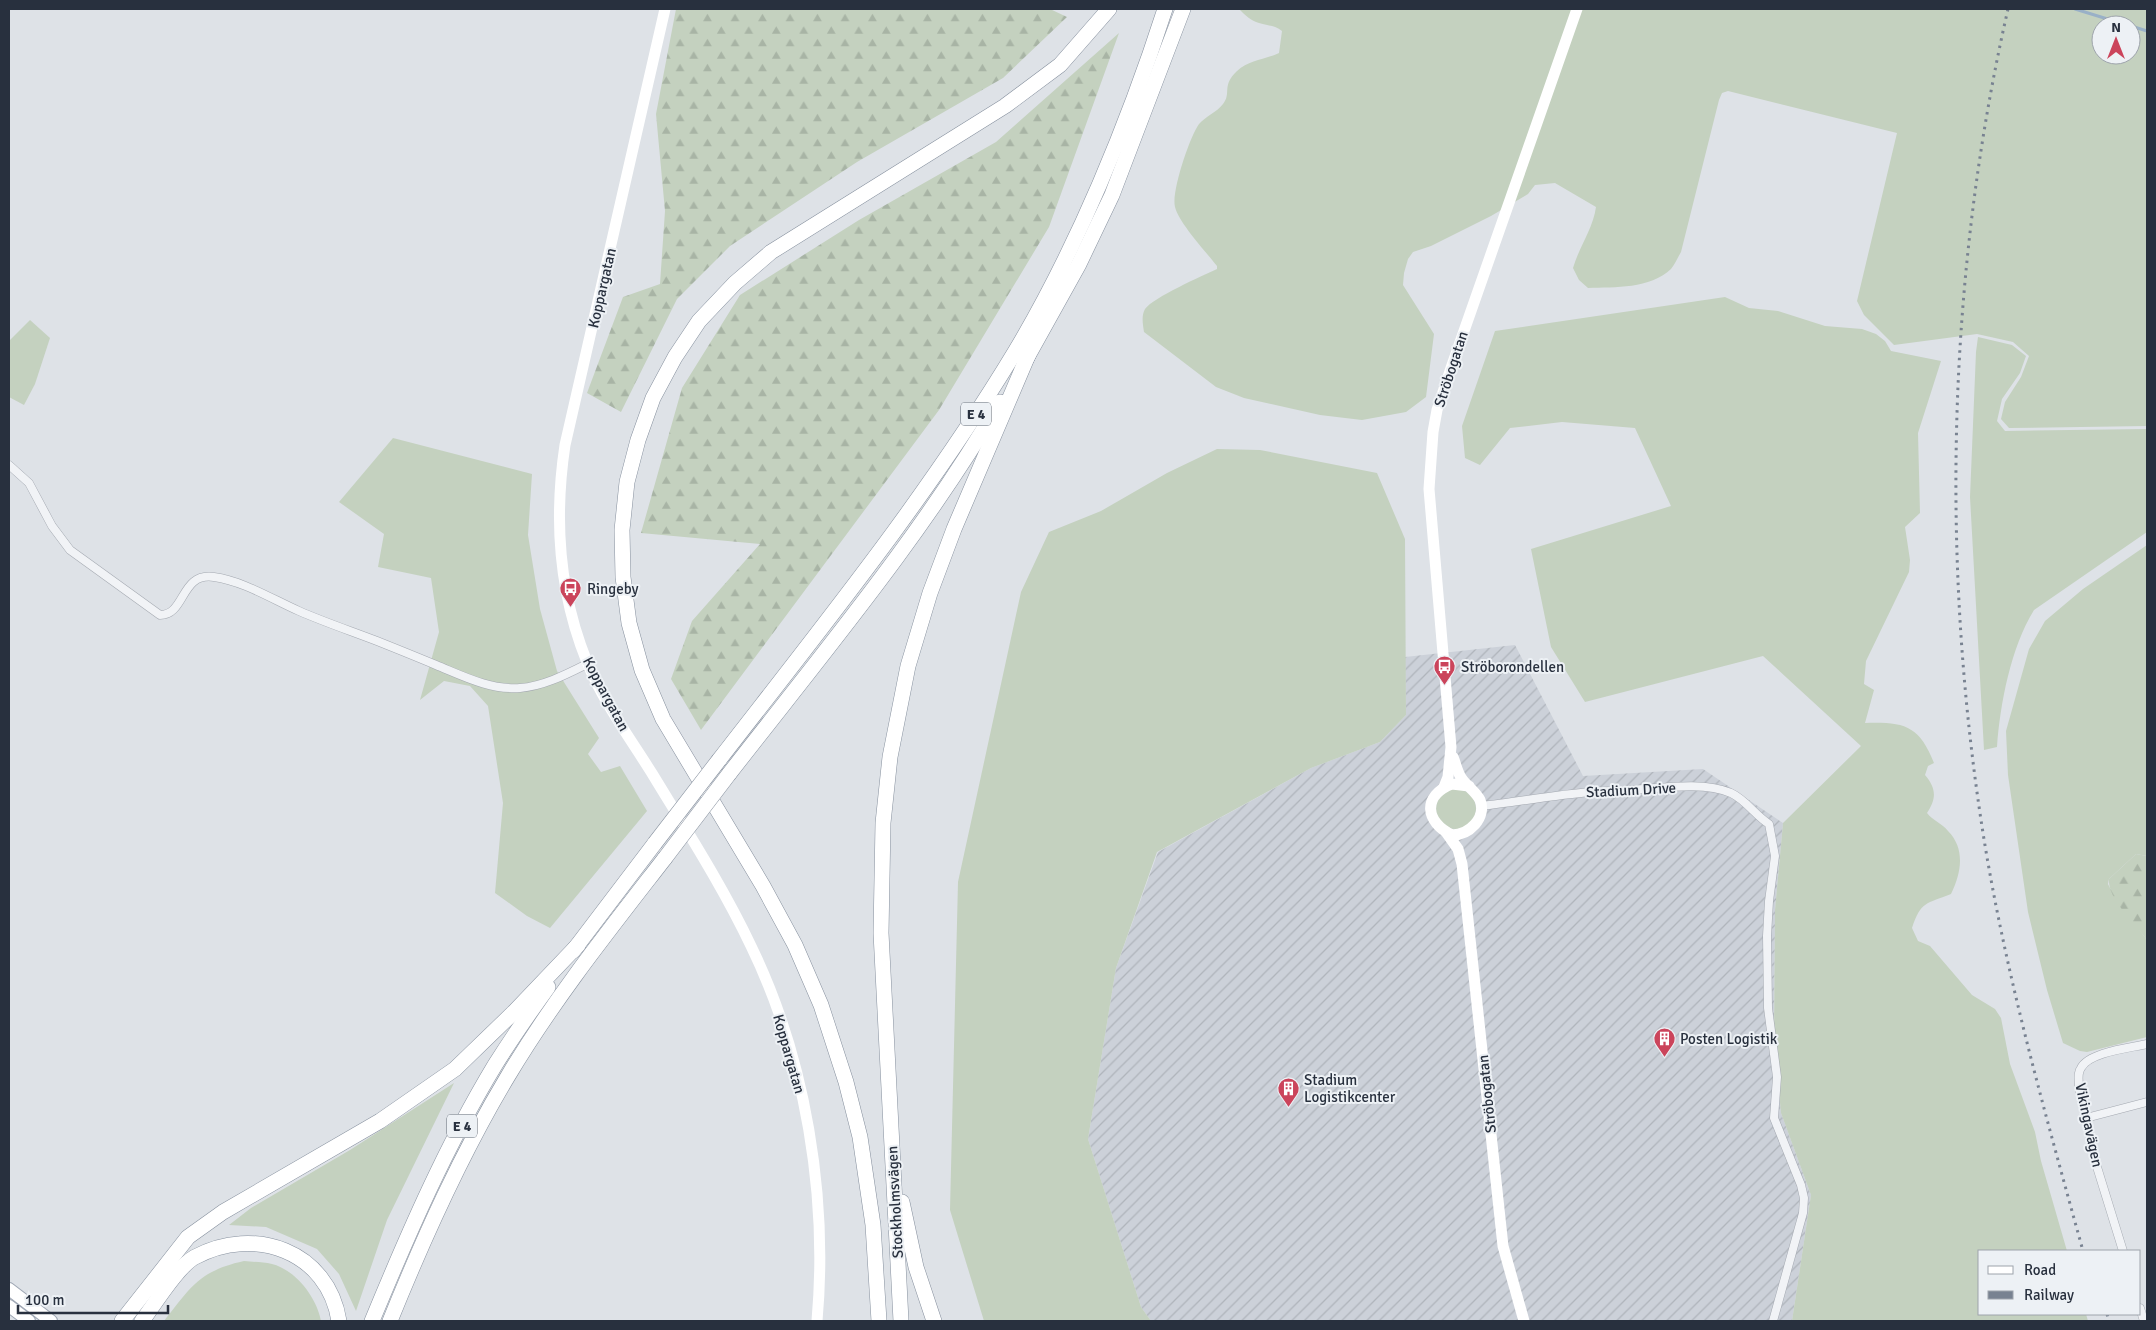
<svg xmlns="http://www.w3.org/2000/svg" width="2156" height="1330" font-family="Signika,sans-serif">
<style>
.industrial{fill:url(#industrial-furrows)}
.grass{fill:#c4d1bf;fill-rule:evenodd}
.forest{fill:url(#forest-firs)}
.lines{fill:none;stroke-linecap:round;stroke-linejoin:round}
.stream{stroke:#99b0c7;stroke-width:3}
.street-casing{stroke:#a4a9b1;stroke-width:9}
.primary-casing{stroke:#9ea6b3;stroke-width:14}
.highway-casing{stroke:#86909e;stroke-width:16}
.street{stroke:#f1f3f6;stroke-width:8}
.secondary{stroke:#fff;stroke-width:11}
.primary{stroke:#fff;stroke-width:12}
.highway{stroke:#fff;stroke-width:15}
.rail{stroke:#788291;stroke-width:3;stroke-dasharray:2.5 5;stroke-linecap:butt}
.highway-bridge-casing{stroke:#86909e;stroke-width:16;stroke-linecap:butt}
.highway-bridge{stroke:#fff;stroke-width:15}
.labels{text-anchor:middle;stroke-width:4;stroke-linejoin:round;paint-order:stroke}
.shield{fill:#edf1f5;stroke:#636a75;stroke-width:1}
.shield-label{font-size:14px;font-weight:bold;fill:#28303e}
.street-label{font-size:15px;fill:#28303e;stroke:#edf1f5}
.poi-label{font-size:15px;fill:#28303e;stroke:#edf1f5;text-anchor:start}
</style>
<defs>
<pattern id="industrial-furrows" width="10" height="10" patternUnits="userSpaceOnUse" patternTransform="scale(1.25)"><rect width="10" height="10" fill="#ccd1d9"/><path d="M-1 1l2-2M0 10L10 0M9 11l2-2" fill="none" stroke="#afb4bb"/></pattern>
<pattern id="forest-firs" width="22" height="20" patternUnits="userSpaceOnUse" patternTransform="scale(1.25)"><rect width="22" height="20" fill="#c4d1bf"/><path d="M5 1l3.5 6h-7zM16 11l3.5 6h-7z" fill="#a8b4a5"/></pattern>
</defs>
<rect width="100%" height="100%" fill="#dee2e7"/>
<polygon class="industrial" points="1515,645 1583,776 1703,769 1783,823 1775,910 1774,1040 1781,1113 1811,1195 1792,1321 1151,1321 1141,1307 1088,1139 1116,968 1158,852 1311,768 1380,742 1406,715 1405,657"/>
<g class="grass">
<path d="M1239,9H2147V426L2009,428L2001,419L2005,402L2021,377L2029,356L2013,342L1977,334L1894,345L1864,315L1857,301L1897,133L1728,91L1722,93L1719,100L1681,252C1678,257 1675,264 1671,269C1650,289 1615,287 1588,288L1579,280L1573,268C1579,247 1593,229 1596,207L1555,183L1535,185L1528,194L1491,216L1431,246L1413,252L1408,259L1404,273L1403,285L1434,334L1426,397L1406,412L1362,420L1320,415L1244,398L1216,387L1144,332C1143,325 1141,316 1145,309C1154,297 1202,276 1217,269V266C1206,252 1179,223 1175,207C1171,192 1190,136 1199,124C1206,116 1217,112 1223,104C1232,93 1221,86 1237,71C1249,60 1264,60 1279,53L1282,31C1274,25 1269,26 1259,23C1251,21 1245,15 1239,9ZM2101,25H2131V55H2101Z"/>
<path d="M1725,297L1749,308L1778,311L1825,326L1862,329L1876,334L1885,341L1891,351L1941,361L1918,433L1920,513L1905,527L1910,560L1909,572L1866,661L1864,684L1874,690L1865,723C1904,722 1919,725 1934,763L1928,766L1925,775C1936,788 1937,798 1927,813C1933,821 1942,823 1948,831C1966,849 1961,874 1951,894C1926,904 1921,901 1912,928L1918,941L1930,946L1972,995L1995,1009L2001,1018L2010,1064L2035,1132L2041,1161L2067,1251H1980V1314H2086L2088,1321H1792L1811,1195L1781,1113L1774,1040L1775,910L1783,823L1861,746L1763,656L1585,702L1551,647L1531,549L1671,506L1635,428L1562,422L1510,428L1480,465L1465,458L1462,426L1495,331Z"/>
<polygon points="30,320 50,338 35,384 24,405 9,397 9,341"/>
<path d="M1978,337L2012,345L2026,356L2020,373L2002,399L1997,421L2005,431L2147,429V532L2034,610C2011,647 2000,704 1997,747L1984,750L1970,497L1976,352Z"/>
<polygon points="393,438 532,474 528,535 540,609 557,671 599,738 588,754 601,772 620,766 647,811 550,928 527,916 495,893 503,803 488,706 470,686 444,681 420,700 439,632 431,578 378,567 384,534 339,502"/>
<polygon points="1217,449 1260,450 1377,473 1405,539 1406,715 1380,742 1311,768 1157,852 1116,968 1088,1139 1141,1307 1151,1321 984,1321 950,1210 958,882 1021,592 1049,532 1101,511 1167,473"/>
<polygon points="2147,545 2147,856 2136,854 2109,879 2108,884 2114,896 2147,940 2147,1037 2087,1052 2080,1051 2063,1043 2047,990 2028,912 2008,775 2006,731 2029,649 2045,621 2083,589"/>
<circle cx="1456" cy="809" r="20"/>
<polygon points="454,1083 387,1220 356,1311 339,1274 317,1249 266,1227 229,1225 251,1208 350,1150"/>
<path d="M244,1261C253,1262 263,1262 272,1264C296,1270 317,1298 321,1321H164C191,1287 199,1271 244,1261Z"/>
</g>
<g class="forest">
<polygon points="676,9 1050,9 1067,17 1003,78 857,162 730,246 677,299 621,412 587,393 623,297 660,284 665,211 656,114"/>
<polygon points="1119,33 1049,227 939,410 701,730 671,679 692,621 760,544 641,533 682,388 740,295 859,220 996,142"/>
<path d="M2136,854L2147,856V940C2136,925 2107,898 2109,879Z"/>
</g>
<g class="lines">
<g class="stream">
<polyline points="2075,9 2127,25"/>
<polyline points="2131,26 2147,31"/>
</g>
<defs>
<g id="street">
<path d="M9,465L29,483L52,526L70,550L160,615C186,615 180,572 214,577C243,581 272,599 299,611C324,622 351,631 377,641C397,649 417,657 436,665C463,676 490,690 520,688C544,686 567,674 587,664"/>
<path d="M1481,806C1517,802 1554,795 1591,792C1605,791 1619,791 1633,790C1662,788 1704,781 1731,793C1746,800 1755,815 1769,824L1775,856L1769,901L1767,936L1768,1008L1777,1077L1774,1118L1801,1185L1804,1198L1803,1213L1773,1321"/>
<polyline points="2086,1118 2147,1102"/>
<path d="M2123,1251L2097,1167L2079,1088C2079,1081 2077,1073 2081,1068C2089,1052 2130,1048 2147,1044"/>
<polyline points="2140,1308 2144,1321"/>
</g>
<g id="primary">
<polyline points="9,1289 51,1321"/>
<polyline points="9,1306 29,1321"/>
</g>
<g id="highway">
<polyline points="1025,361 1079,264 1112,195 1183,9"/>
<path d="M719,760C822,627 928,496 1015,352C1077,248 1128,124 1165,9"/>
<path d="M729,774C823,653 923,534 1000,402"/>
<polyline points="573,951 655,843"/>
<polyline points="902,1202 916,1267 934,1321"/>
<polyline points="122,1321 188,1237 223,1212 380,1121 455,1069 513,1013 578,945"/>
<path d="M142,1321C154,1305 178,1266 195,1257C254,1225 328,1251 339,1321"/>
<path d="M372,1321C408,1234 446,1146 495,1065C512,1038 530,1012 548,987"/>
<path d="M390,1321C424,1237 461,1154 508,1076C554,999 610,929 665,858"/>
<polyline points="879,1321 873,1225 860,1137 846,1082 821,1005 795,945 763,886 663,719 642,670 629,623 623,577 622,530 627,482 638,440 653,398 675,357 699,321 735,283 771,252 1005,106 1060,65 1109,9"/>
<polyline points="901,1321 881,933 883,823 890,757 908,666 930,593 954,529 1029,353"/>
</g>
</defs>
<use href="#street" class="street-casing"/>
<use href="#primary" class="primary-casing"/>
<use href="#highway" class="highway-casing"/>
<use href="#street" class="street"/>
<g class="secondary">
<path d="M665,9L565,445C554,518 559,593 587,662C603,702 630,738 653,775C687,831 723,887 751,946C806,1059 828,1197 817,1321"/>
<path d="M1453,757C1456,764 1457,772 1462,779C1467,786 1476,792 1480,800C1487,818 1469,835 1452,835C1425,822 1422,796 1452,784L1469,786"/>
<polyline points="1444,787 1448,777 1451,747 1429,489 1433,432 1437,410 1451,368 1577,9"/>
<polyline points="1446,832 1458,849 1462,864 1503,1246 1524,1321"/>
</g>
<use href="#primary" class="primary"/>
<use href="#highway" class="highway"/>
<g class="rail">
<path d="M2008,9C1948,271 1941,555 1981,820C2003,966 2044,1109 2083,1251"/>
<polyline points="2107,1314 2109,1321"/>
</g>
<defs>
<g id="highway-bridge">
<polyline points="655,843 719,760"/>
<polyline points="665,858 729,774"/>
</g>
</defs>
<use href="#highway-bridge" class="highway-bridge-casing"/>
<use href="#highway-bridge" class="highway-bridge"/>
</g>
<defs>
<symbol id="bus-pin" viewBox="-11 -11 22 30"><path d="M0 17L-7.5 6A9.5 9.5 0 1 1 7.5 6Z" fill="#cb445b" stroke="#edf1f5"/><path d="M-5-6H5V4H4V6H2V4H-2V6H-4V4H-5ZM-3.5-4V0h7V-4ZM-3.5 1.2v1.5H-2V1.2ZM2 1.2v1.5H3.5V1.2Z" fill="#fff"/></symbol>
<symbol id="building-pin" viewBox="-11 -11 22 30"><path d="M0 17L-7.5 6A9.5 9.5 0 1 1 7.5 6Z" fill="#cb445b" stroke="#edf1f5"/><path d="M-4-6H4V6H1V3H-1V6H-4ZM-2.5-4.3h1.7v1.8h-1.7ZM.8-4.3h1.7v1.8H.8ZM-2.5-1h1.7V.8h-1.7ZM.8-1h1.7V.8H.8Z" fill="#fff"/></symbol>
</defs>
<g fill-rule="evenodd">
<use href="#bus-pin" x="558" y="576" width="25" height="34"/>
<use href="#bus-pin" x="1432" y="654" width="25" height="34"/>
<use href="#building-pin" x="1652" y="1026" width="25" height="34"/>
<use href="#building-pin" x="1276" y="1076" width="25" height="34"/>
</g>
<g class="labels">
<g class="shield">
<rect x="961" y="402.5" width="30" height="23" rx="4"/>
<rect x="447" y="1114.5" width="30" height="23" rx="4"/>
</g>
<g class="shield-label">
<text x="976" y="419">E 4</text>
<text x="462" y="1131">E 4</text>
</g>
<g class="street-label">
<text transform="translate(602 288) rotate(-77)" y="5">Koppargatan</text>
<text transform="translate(1451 369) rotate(-72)" y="5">Ströbogatan</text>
<text transform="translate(606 694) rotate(62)" y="5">Koppargatan</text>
<text transform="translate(1631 790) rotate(-3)" y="5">Stadium Drive</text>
<text transform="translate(789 1054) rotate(74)" y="5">Koppargatan</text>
<text transform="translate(1487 1094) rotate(-96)" y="5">Ströbogatan</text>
<text transform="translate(2089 1125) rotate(78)" y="5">Vikingavägen</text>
<text transform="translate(895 1202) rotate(-93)" y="5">Stockholmsvägen</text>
</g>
<g class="poi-label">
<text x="587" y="594">Ringeby</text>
<text x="1461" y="672">Ströborondellen</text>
<text x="1680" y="1044">Posten Logistik</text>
<text x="1304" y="1085">Stadium<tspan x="1304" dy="17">Logistikcenter</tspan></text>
</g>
</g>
<rect width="2156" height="1330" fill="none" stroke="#28303e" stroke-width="20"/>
<rect x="1978" y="1250" width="162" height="65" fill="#edf1f5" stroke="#9ea4ac"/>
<rect x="1988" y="1266" width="25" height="8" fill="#ffffff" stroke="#9ea4ac"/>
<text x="2024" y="1275" font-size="15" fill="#28303e">Road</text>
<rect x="1988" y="1291" width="25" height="8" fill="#788291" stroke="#9ea4ac"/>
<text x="2024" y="1300" font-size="15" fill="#28303e">Railway</text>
<g transform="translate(2116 40)"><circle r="24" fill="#edf1f5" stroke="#9ea4ac"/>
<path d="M0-4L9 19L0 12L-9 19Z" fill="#cb445b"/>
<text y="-8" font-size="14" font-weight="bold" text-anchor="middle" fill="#28303e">N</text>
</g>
<path d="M18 1305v8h150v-8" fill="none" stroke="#28303e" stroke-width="2.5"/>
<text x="25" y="1305" font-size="15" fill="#28303e" stroke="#edf1f5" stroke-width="4" paint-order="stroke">100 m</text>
</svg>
